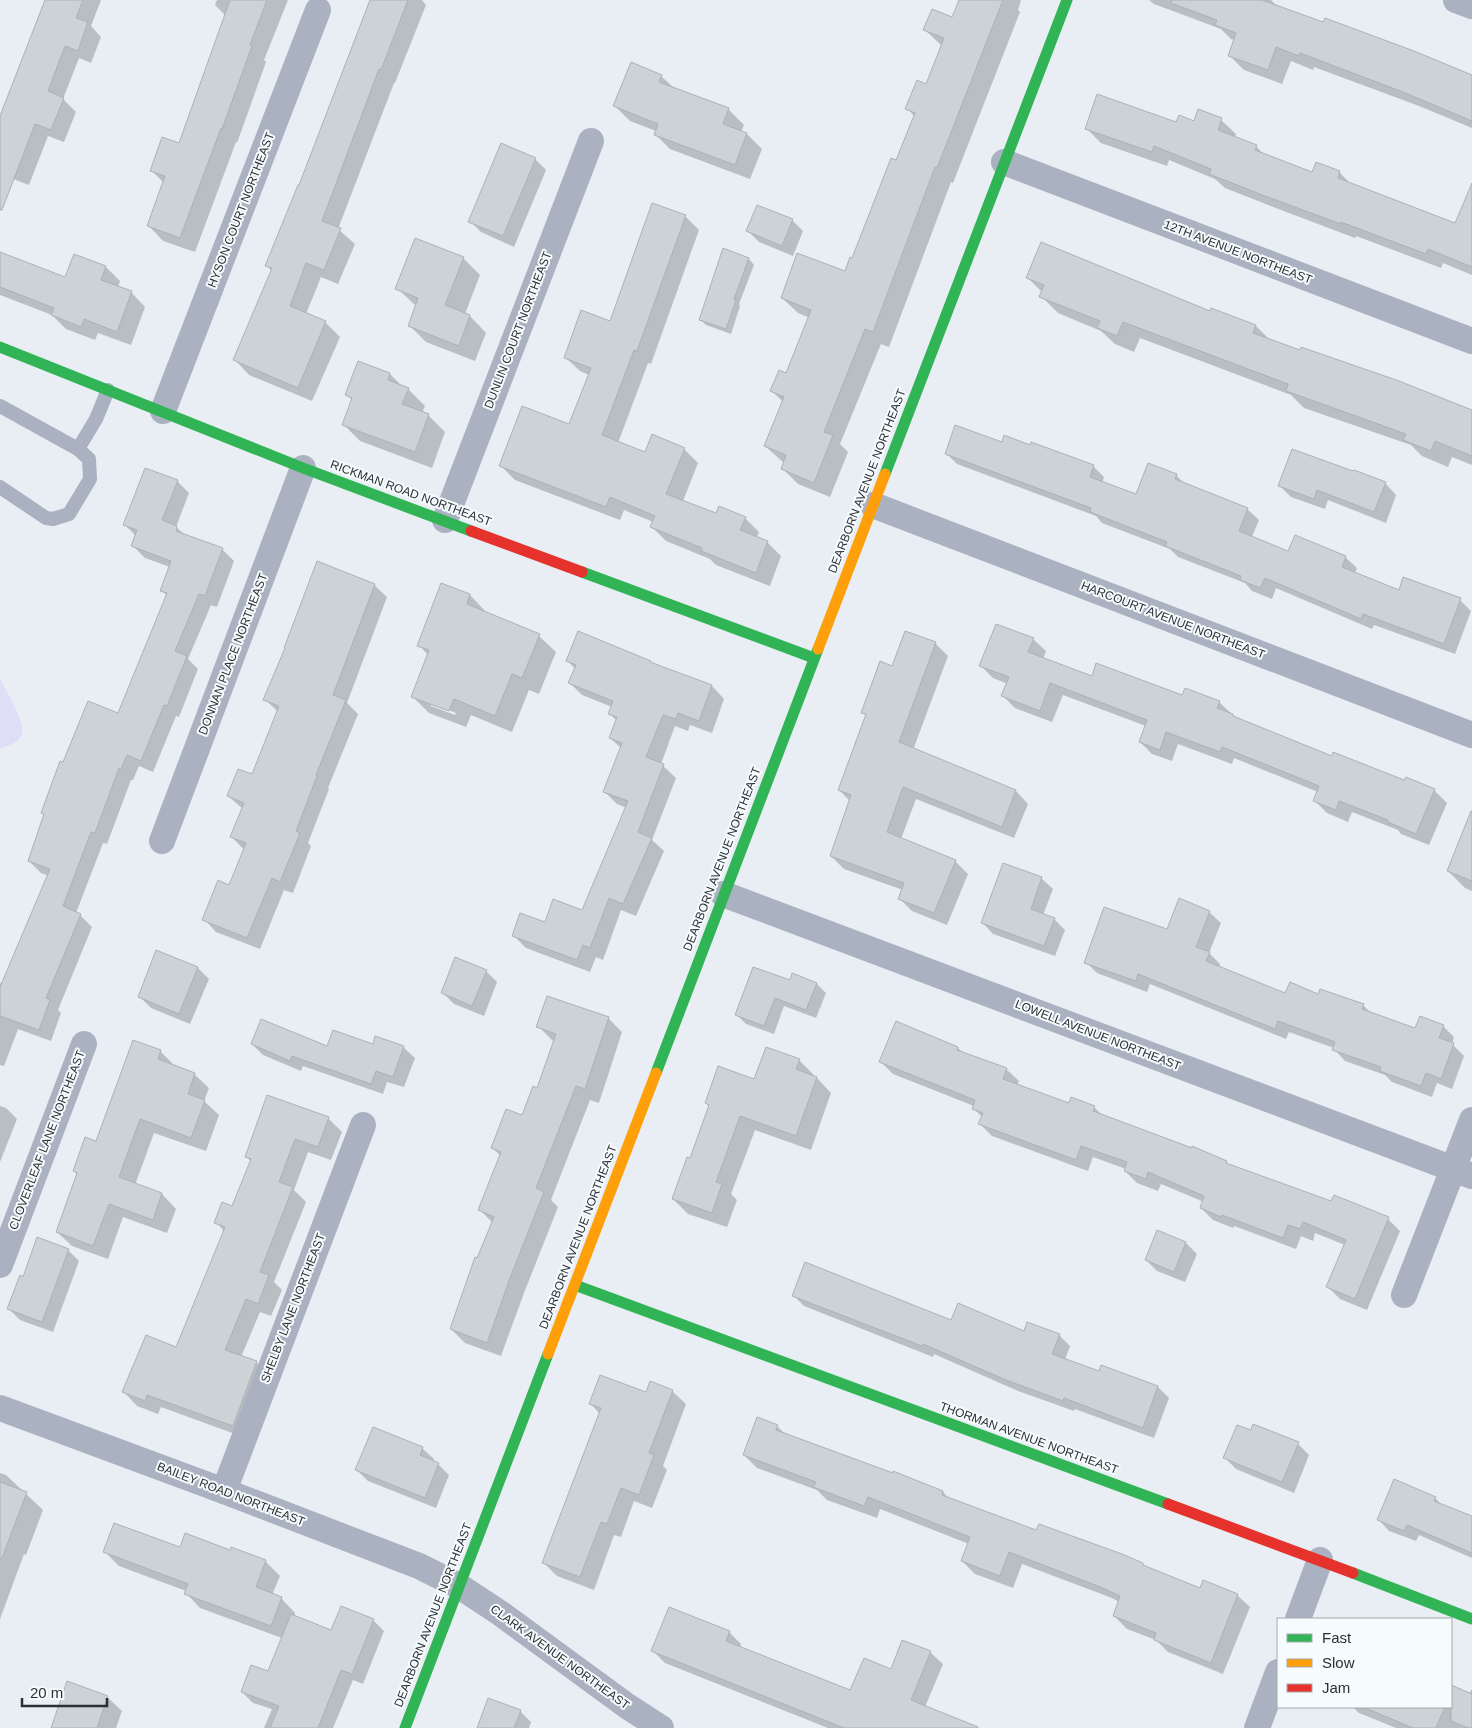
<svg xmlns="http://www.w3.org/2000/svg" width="1472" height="1728" font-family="Arial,sans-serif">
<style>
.green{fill:#e0def7}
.shadow{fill:#0003;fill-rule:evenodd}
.building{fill:#ccd2d5;stroke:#acb1b4}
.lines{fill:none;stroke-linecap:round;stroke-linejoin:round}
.lane{stroke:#aab1c0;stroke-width:14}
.street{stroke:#aab1c0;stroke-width:26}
.fast{stroke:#30b455;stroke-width:11}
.slow{stroke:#ff9f0a;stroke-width:11}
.jam{stroke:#e5322d;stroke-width:11}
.labels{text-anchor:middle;stroke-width:4;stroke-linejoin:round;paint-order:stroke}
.street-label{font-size:12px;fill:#2c3034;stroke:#f6fbfe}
</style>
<rect width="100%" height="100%" fill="#e8eef3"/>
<path class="green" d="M0,679C6,690 25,722 22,733C20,743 8,746 0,748Z"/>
<g class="shadow">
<polygon points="46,0 101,0 91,26 101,37 91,63 79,58 63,99 76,112 64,142 48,136 29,185 0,174 0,119"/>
<polygon points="217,0 288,0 264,60 266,62 237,143 236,142 195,252 163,241 148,225 164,183 151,170 180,145 226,16 215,5"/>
<polygon points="372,0 422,0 426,5 395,83 394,83 338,229 355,244 338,284 321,277 306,314 325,322 340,337 312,401 249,375 235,360 272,271 267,266"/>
<polygon points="960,0 1021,0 1018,10 1020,12 953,183 951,182 889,347 881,344 840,444 848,452 830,497 798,484 782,468 784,463 765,446 783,402 772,391 787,374 810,318 798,313 782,298 846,272 897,162 915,117 907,108 927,85 942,46 925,30 953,19"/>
<polygon points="1149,0 1271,0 1278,7 1472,77 1472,128 1419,106 1314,67 1313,70 1291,61 1282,84 1244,70 1229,55 1235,40 1231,39 1221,29 1154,4"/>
<polygon points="661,76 675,89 728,109 744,125 741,132 747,134 762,149 750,179 670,149 655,134 656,131 630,121 615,106"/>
<polygon points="1221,120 1236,134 1235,138 1256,146 1265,156 1313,173 1339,172 1351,184 1455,225 1472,214 1472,275 1443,263 1441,268 1356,236 1355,238 1281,210 1225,188 1215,179 1169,160 1167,166 1101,143 1086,128"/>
<polygon points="535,159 546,170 514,247 481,232 470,221"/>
<polygon points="685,216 699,230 651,364 648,363 618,443 645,453 684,449 698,463 683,501 716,515 745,518 759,532 757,537 767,542 781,556 770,586 716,565 710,559 666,541 652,527 653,522 624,510 620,520 515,480 501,466 570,425 589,375 580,371 566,358 611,322"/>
<polygon points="792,220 803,231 793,256 759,242 748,231"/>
<polygon points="723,250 749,259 754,265 739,304 740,306 731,334 706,325 701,320"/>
<polygon points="0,253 66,279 75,255 106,267 120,281 118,287 131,292 145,307 131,345 98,333 95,340 66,329 52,315 0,295"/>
<polygon points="463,258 480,275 465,314 470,316 486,333 475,361 426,342 409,325 416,306 397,288"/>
<polygon points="1028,278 1210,313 1256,326 1270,340 1472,411 1472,465 1452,457 1448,467 1422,456 1411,445 1304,408 1291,395 1140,338 1134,352 1115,344 1101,331 1058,313 1041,296 1043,293"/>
<polygon points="390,374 402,386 408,389 425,406 422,413 428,415 445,432 432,468 360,441 343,424 352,400 347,395"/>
<polygon points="1003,443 1031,446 1093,466 1104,477 1102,483 1137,496 1176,475 1186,485 1247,509 1259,520 1252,537 1289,552 1345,557 1357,568 1355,573 1399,591 1460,600 1471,611 1455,654 1374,625 1372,629 1276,588 1272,599 1252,591 1245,583 1178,557 1170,549 1102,523 1096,516 957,464 946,453"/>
<polygon points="177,481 189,493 176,527 185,535 222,549 234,561 217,607 211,605 188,659 198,669 179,717 176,716 153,772 139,766 133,780 131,780 107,844 103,843 76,913 80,915 92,927 58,1010 61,1013 51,1041 18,1029 4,1066 0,1065 0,983 3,984 49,876 41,873 29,861 45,816 42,813 64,764 119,715 167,596 162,590 170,567 145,558 133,546 136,536 125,525"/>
<polygon points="1385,483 1396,495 1386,523 1328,500 1325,509 1291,497 1280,486"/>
<polygon points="374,585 387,597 347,703 358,714 328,788 329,789 308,843 311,846 293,893 284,890 260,949 216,932 204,919 229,886 244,850 232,837 243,809 228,796 253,776 278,712 265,699"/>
<path d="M470,595L486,612L539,636L556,652L539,694L529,690L512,732L471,715L466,727L429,713L412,696L428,655L419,645ZM431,703L456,713L455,715L431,706Z"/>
<polygon points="579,633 650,662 654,665 712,686 724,699 712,733 690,725 688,731 675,726 661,764 676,778 652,840 664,851 636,916 621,910 603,960 596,957 590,972 526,948 514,936 583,912 627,808 617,804 604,791 621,748 610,738 617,721 610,714 612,707 582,695 570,683 575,669 568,661"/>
<polygon points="1033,639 1046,651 1043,659 1092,677 1183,697 1219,702 1237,719 1332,757 1405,782 1406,779 1434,790 1447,803 1429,845 1401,834 1398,830 1352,812 1348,822 1327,813 1315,801 1318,792 1234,758 1232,764 1178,744 1172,761 1152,754 1140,742 1146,726 1063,695 1052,722 1015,708 1003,696 1008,684 993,678 981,666"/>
<polygon points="935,643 948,656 913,750 1016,791 1028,804 1014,838 916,799 901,839 955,861 968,874 947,925 912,911 899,898 903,890 844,869 831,856 850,801 839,790 866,716 863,712 893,667"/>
<polygon points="1472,811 1472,891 1465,888 1448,871"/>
<polygon points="1041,878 1053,889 1043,915 1054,919 1065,930 1055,956 993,934 982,922"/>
<polygon points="1209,912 1221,923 1209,953 1220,964 1219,968 1286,995 1319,996 1363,1005 1372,1014 1416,1030 1443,1026 1454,1037 1452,1044 1464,1056 1452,1089 1437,1083 1432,1097 1392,1082 1385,1075 1345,1061 1334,1049 1334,1048 1289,1032 1286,1039 1150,984 1147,992 1097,973 1086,962 1168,931"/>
<polygon points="157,952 198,968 209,979 190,1024 151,1008 140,997"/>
<polygon points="486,971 497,982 484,1016 454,1004 443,993"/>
<polygon points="790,981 817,984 826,993 816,1018 784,1006 774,1034 746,1024 737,1015"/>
<polygon points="608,1018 622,1032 599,1103 590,1100 551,1200 558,1207 524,1293 501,1356 465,1343 451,1329 493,1223 480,1210 501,1156 492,1148 522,1117 538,1090 554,1042 538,1026"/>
<polygon points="897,1023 958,1048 964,1054 1006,1069 1019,1081 1017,1085 1070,1104 1094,1107 1104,1117 1226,1162 1230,1165 1331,1203 1388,1219 1400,1231 1367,1310 1340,1299 1328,1287 1345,1245 1315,1233 1313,1241 1301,1236 1296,1249 1234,1226 1233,1228 1213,1220 1201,1208 1204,1202 1161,1184 1158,1191 1137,1183 1125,1171 1126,1169 1093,1157 1088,1171 992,1136 980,1124 982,1117 974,1109 974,1106 893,1074 881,1062"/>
<polygon points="252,1044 328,1047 374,1046 403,1047 415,1058 404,1087 387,1082 383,1094 303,1066 301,1071 263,1055"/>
<polygon points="160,1051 174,1065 194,1074 209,1088 204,1101 219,1115 206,1151 154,1133 135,1185 162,1194 176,1209 167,1233 123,1217 108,1259 72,1246 57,1232 77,1174 74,1171 97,1143"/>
<polygon points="799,1060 814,1075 813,1077 817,1078 831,1093 811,1150 755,1130 731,1194 737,1200 727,1227 688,1214 673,1199 691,1160 710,1106 706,1103"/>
<polygon points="0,1106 6,1108 17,1119 0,1162"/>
<polygon points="328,1118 342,1132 331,1160 308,1152 294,1190 306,1202 274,1282 282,1290 271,1316 260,1312 241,1357 256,1362 269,1376 246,1438 161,1407 158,1414 137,1406 124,1392 177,1348 224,1231 216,1222 233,1208 251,1162 247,1157"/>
<polygon points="1157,1232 1186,1243 1197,1254 1185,1282 1157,1271 1146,1260"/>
<polygon points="68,1250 79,1261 53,1332 20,1320 9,1309 24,1278"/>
<polygon points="793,1295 1025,1332 1059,1335 1070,1346 1065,1360 1100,1372 1158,1387 1169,1398 1154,1438 1075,1409 1074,1411 1018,1391 934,1354 933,1357 804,1306"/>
<polygon points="672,1391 686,1404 663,1466 667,1470 652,1508 634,1501 621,1537 614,1535 594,1590 557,1576 543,1562 600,1414 591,1404"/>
<polygon points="777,1426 786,1435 893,1475 894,1473 943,1492 949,1499 1037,1531 1143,1564 1147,1568 1201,1590 1237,1595 1250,1607 1223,1674 1168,1652 1156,1640 1127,1629 1114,1616 1119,1602 1112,1598 1022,1564 1013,1588 975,1574 962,1561 969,1544 880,1509 877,1518 827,1500 817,1490 757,1468 744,1455"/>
<polygon points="1298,1444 1309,1455 1294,1493 1236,1469 1225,1458"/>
<polygon points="422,1448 434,1459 432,1462 438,1464 449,1475 436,1508 368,1481 357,1470"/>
<polygon points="0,1473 6,1475 43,1510 26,1555 24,1554 0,1619"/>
<polygon points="1435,1498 1442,1505 1472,1517 1472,1558 1419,1535 1416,1541 1389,1531 1378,1519"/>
<polygon points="180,1549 231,1552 265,1561 280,1576 272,1595 281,1598 295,1613 294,1616 332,1632 373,1620 384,1631 363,1684 353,1680 333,1728 264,1728 272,1709 253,1703 242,1692 269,1672 282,1638 200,1608 186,1593 186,1591 119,1566 105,1552"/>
<polygon points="729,1632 741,1644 740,1648 851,1692 930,1652 943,1664 925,1707 971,1728 828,1728 665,1663 653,1651"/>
<polygon points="1451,1686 1469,1694 1471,1690 1472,1690 1472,1728 1396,1728 1359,1713 1353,1707 1451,1707"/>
<polygon points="107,1697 122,1711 116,1728 52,1728"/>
<polygon points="520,1711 531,1722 529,1728 479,1728"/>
</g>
<g class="building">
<polygon points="45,0 83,0 76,18 88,22 78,51 65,46 48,91 64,98 51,130 35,124 2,210 0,210 0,116"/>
<polygon points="230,0 267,0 250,45 252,46 222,129 221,128 180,238 147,226 165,176 150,171 162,137 179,143"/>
<polygon points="370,0 408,0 381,70 379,69 322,221 341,228 324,270 306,263 290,306 326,321 298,388 233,360 272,268 265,266 298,185 299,185"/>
<polygon points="959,0 1003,0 937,168 935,167 873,332 865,329 824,432 833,435 814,483 781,469 786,455 764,446 784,397 770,391 779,370 786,373 811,310 781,298 797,253 845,271 850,257 852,258 891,158 896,160 915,113 905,109 917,80 926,84 944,38 923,30 932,9 952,17"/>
<polygon points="1172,0 1262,0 1323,22 1325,18 1414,51 1472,75 1472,121 1403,92 1300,53 1299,56 1276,47 1268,70 1228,56 1236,33 1215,25 1217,20 1171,3"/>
<polygon points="631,62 662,75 659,82 729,108 723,124 747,133 735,165 654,135 658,124 613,106"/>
<polygon points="1097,94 1176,122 1179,115 1194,121 1198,109 1222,118 1218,130 1257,145 1255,150 1312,172 1316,162 1340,171 1338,178 1455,223 1472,183 1472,267 1428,249 1426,254 1341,222 1341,224 1265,196 1209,174 1211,169 1154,146 1152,152 1085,129"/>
<polygon points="501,143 536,158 503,236 468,222"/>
<polygon points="652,203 686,215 637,351 634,350 602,435 645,452 652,434 685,448 666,494 716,513 719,506 746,517 740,530 768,541 756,573 701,551 702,548 650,527 655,516 610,497 606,507 499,466 522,406 569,424 591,368 564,358 581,310 610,321"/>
<polygon points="757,205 793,219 782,246 746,231"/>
<polygon points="415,238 464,257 445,305 470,315 459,346 408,326 418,298 395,289"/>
<polygon points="1041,242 1210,311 1211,308 1256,325 1253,333 1300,350 1301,347 1399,381 1472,410 1472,456 1435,441 1431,451 1403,440 1406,434 1286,391 1288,384 1123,322 1117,336 1097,328 1100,321 1039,297 1044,285 1026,278"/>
<polygon points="723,248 749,258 734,299 736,300 726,329 699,320"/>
<polygon points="0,252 65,277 74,254 106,266 101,280 132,291 117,332 84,319 81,327 51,315 54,308 0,287"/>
<polygon points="358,361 390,373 388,380 409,388 402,404 429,414 415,452 342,425 352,398 345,395"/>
<polygon points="955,425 1002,442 1004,435 1030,445 1031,442 1094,465 1090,477 1136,494 1148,463 1177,474 1175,479 1248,508 1239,531 1288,551 1295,535 1346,556 1342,567 1399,590 1403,577 1461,598 1444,644 1363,614 1361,619 1265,578 1260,588 1240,580 1241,576 1165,546 1167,542 1090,512 1091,508 945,454"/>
<polygon points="1292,449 1353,471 1354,470 1386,482 1374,512 1317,490 1314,499 1278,486"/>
<polygon points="145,468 178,480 162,520 177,526 176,531 223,548 205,596 199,594 175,651 187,656 167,706 164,705 141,761 127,755 121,769 119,768 95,833 91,832 63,906 81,914 46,998 50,1000 39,1030 0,1016 0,987 50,869 28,861 44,814 41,813 60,761 63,762 88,701 118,713 167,593 160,591 171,561 131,546 137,530 123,525"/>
<polygon points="317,561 375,584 333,695 346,700 316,775 317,776 296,831 300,833 280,882 272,878 247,938 202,920 218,880 229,885 246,843 230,837 244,803 227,796 238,769 252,774 279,706 263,700 285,648 284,648"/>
<polygon points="441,583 470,594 467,604 540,634 522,678 512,674 495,716 454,699 449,711 411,697 429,650 417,646"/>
<polygon points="996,624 1034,638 1028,652 1092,676 1096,663 1182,695 1185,688 1220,701 1217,708 1233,714 1233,716 1332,756 1333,752 1404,780 1406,777 1435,789 1416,834 1388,822 1388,820 1339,801 1336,810 1313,801 1319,786 1222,747 1220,752 1166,732 1160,750 1139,742 1147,720 1050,683 1040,711 1001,696 1009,677 979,666"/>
<polygon points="578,631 651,661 650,662 712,685 699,721 678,713 676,719 663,715 646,757 664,764 638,832 652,838 623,904 609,898 590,948 583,945 577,960 512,936 520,913 545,922 553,899 582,910 628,801 603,792 622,743 609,738 617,717 608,714 613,701 568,683 576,665 566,661"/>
<polygon points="905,631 936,642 899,742 1016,790 1002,827 903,787 887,832 956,860 934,913 898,899 904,883 830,856 851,795 838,790 866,714 861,713 880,661 892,666"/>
<polygon points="1471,811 1472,811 1472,881 1447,871"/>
<polygon points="1003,863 1042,877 1031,909 1055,918 1044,946 981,923"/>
<polygon points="1179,898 1210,911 1196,947 1210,952 1206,961 1285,993 1290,982 1318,994 1320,989 1364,1004 1362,1009 1415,1028 1420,1016 1444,1025 1439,1038 1454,1043 1441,1079 1426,1073 1421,1086 1380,1071 1381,1067 1332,1050 1335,1042 1278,1021 1275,1029 1138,974 1136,981 1084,963 1104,907 1167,929"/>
<polygon points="156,950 198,967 179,1014 138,997"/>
<polygon points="455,957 487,970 472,1006 441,993"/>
<polygon points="753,967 790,980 792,973 817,983 806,1010 775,998 764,1026 735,1015"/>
<polygon points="547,996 609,1017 585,1089 576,1086 536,1188 544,1192 510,1278 487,1343 450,1329 475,1257 477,1258 494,1217 478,1210 501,1152 491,1148 506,1109 522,1115 533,1086 537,1088 556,1034 536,1027"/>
<polygon points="261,1019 327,1046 333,1030 373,1044 375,1036 404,1046 393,1077 376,1071 371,1084 292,1056 290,1061 251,1044"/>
<polygon points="896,1021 958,1047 957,1050 1007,1068 1003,1079 1069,1103 1071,1097 1095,1106 1093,1111 1192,1148 1192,1146 1227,1161 1226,1163 1331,1201 1334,1195 1389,1217 1355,1299 1326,1287 1346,1240 1303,1222 1300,1229 1288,1225 1283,1238 1222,1215 1221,1217 1200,1208 1204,1196 1148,1172 1146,1179 1124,1171 1127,1162 1081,1146 1076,1160 978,1124 983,1113 972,1109 975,1100 879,1062"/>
<polygon points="133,1040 161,1050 158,1059 195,1073 188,1094 205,1100 191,1138 140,1119 119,1177 162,1193 153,1220 109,1204 93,1246 56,1232 77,1173 73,1171 85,1137 96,1141"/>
<polygon points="766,1047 800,1059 796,1069 817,1077 796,1136 740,1116 716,1182 722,1184 712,1213 672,1199 687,1157 690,1158 709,1105 705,1103 718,1066 754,1079"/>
<polygon points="267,1095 329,1117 318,1147 295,1139 279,1182 293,1187 260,1272 269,1275 258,1304 246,1299 225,1350 257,1361 233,1426 147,1395 145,1401 122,1392 146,1335 176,1347 225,1227 214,1223 222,1202 232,1206 251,1159 245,1157"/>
<polygon points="1157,1230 1186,1242 1174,1272 1145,1260"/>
<polygon points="37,1237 69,1249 42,1322 7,1309 20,1275 23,1277"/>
<polygon points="805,1262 951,1320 958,1303 1024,1331 1027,1322 1060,1334 1052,1354 1099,1371 1101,1365 1158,1386 1143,1428 1064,1398 1063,1401 1006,1380 923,1344 922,1346 792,1296"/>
<polygon points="600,1375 646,1392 650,1381 673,1390 649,1453 654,1455 639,1495 621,1488 607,1524 601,1522 580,1577 542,1563 601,1408 589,1404"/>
<polygon points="757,1417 778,1425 776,1430 893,1473 893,1471 943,1491 942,1495 1036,1530 1039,1524 1122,1554 1143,1563 1143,1565 1200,1588 1203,1580 1238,1594 1211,1663 1154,1640 1156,1633 1113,1616 1120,1596 1098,1586 1009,1552 1000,1576 961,1561 970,1537 868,1497 864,1506 813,1487 816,1482 743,1455"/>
<polygon points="1253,1424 1299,1442 1282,1482 1223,1458 1237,1425 1251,1430"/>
<polygon points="373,1427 423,1447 420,1455 439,1463 425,1498 355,1470"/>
<polygon points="1394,1479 1436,1497 1434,1501 1472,1516 1472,1553 1407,1525 1404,1531 1377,1520"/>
<polygon points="0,1482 27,1492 2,1558 0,1558"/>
<polygon points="114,1523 180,1547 185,1533 230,1550 231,1547 266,1560 256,1587 282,1597 271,1626 184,1594 188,1584 103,1552"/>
<polygon points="341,1606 374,1619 352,1674 341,1670 318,1728 270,1728 279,1706 241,1692 251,1665 268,1671 291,1614 331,1630"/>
<polygon points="669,1607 730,1631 726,1641 850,1690 864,1658 891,1669 902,1640 931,1651 911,1700 978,1727 978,1728 844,1728 651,1651"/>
<polygon points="67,1681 108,1696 97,1728 51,1728"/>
<polygon points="1451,1685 1472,1694 1472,1728 1468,1728 1451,1721"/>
<polygon points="488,1698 521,1710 514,1728 477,1728"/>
<polygon points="1363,1707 1445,1707 1436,1728 1413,1728"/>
</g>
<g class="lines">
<g class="lane">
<polyline points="0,406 78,449 89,459 90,479 69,514 53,519 46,518 0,487"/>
<polyline points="78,449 96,419 108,390"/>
</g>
<g class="street">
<polyline points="1456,0 1472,6"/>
<polyline points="1004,162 1472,341"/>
<polyline points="163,411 318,10"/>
<polyline points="873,505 1472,735"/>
<polyline points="445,520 591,141"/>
<polyline points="162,841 303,468"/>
<polyline points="723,894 1472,1176"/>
<polyline points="0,1265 84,1044"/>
<polyline points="1404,1295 1472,1120"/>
<polyline points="0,1408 224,1491 419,1566 459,1586 500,1613 627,1706 661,1728"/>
<polyline points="224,1491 363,1125"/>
<polyline points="1298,1619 1320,1560"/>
<polyline points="1257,1728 1278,1672"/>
</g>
<g class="fast">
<polyline points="0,347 303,468 471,531"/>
<polyline points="885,474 1067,0"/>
<polyline points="582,572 814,658"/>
<polyline points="656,1073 818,649"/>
<polyline points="575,1285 1168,1504"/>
<polyline points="1353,1573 1472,1619"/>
<polyline points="405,1728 548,1354"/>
</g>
<g class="slow">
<polyline points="818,649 885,474"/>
<polyline points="548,1354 656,1073"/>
</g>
<g class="jam">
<polyline points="471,531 582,572"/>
<polyline points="1168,1504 1353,1573"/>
</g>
</g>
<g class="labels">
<g class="street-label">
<text transform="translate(241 210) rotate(-69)" y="4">HYSON COURT NORTHEAST</text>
<text transform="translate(1238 252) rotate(21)" y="4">12TH AVENUE NORTHEAST</text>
<text transform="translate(518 330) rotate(-69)" y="4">DUNLIN COURT NORTHEAST</text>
<text transform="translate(867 481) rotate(-69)" y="4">DEARBORN AVENUE NORTHEAST</text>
<text transform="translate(411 493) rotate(20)" y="4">RICKMAN ROAD NORTHEAST</text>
<text transform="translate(1173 620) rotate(21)" y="4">HARCOURT AVENUE NORTHEAST</text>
<text transform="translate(233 654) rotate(-69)" y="4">DONNAN PLACE NORTHEAST</text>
<text transform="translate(722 859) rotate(-69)" y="4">DEARBORN AVENUE NORTHEAST</text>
<text transform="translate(1098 1035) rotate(21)" y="4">LOWELL AVENUE NORTHEAST</text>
<text transform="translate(47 1140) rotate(-69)" y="4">CLOVERLEAF LANE NORTHEAST</text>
<text transform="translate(578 1237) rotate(-69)" y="4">DEARBORN AVENUE NORTHEAST</text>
<text transform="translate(293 1308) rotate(-69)" y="4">SHELBY LANE NORTHEAST</text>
<text transform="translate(1029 1438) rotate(20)" y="4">THORMAN AVENUE NORTHEAST</text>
<text transform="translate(231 1494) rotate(21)" y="4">BAILEY ROAD NORTHEAST</text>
<text transform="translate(433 1615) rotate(-69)" y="4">DEARBORN AVENUE NORTHEAST</text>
<text transform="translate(560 1657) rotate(36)" y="4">CLARK AVENUE NORTHEAST</text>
</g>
</g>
<rect x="1277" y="1618" width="175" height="90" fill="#f6fbfe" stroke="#a5aaad"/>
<rect x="1287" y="1634" width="25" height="8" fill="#30b455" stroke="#a5aaad"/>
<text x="1322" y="1643" font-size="15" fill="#2c3034">Fast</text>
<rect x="1287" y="1659" width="25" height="8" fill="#ff9f0a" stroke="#a5aaad"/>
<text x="1322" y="1668" font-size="15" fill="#2c3034">Slow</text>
<rect x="1287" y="1684" width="25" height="8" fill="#e5322d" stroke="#a5aaad"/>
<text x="1322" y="1693" font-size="15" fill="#2c3034">Jam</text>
<path d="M22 1698v8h85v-8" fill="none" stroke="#2c3034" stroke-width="2.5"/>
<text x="30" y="1698" font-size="15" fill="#2c3034" stroke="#f6fbfe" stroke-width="4" paint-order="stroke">20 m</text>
</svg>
